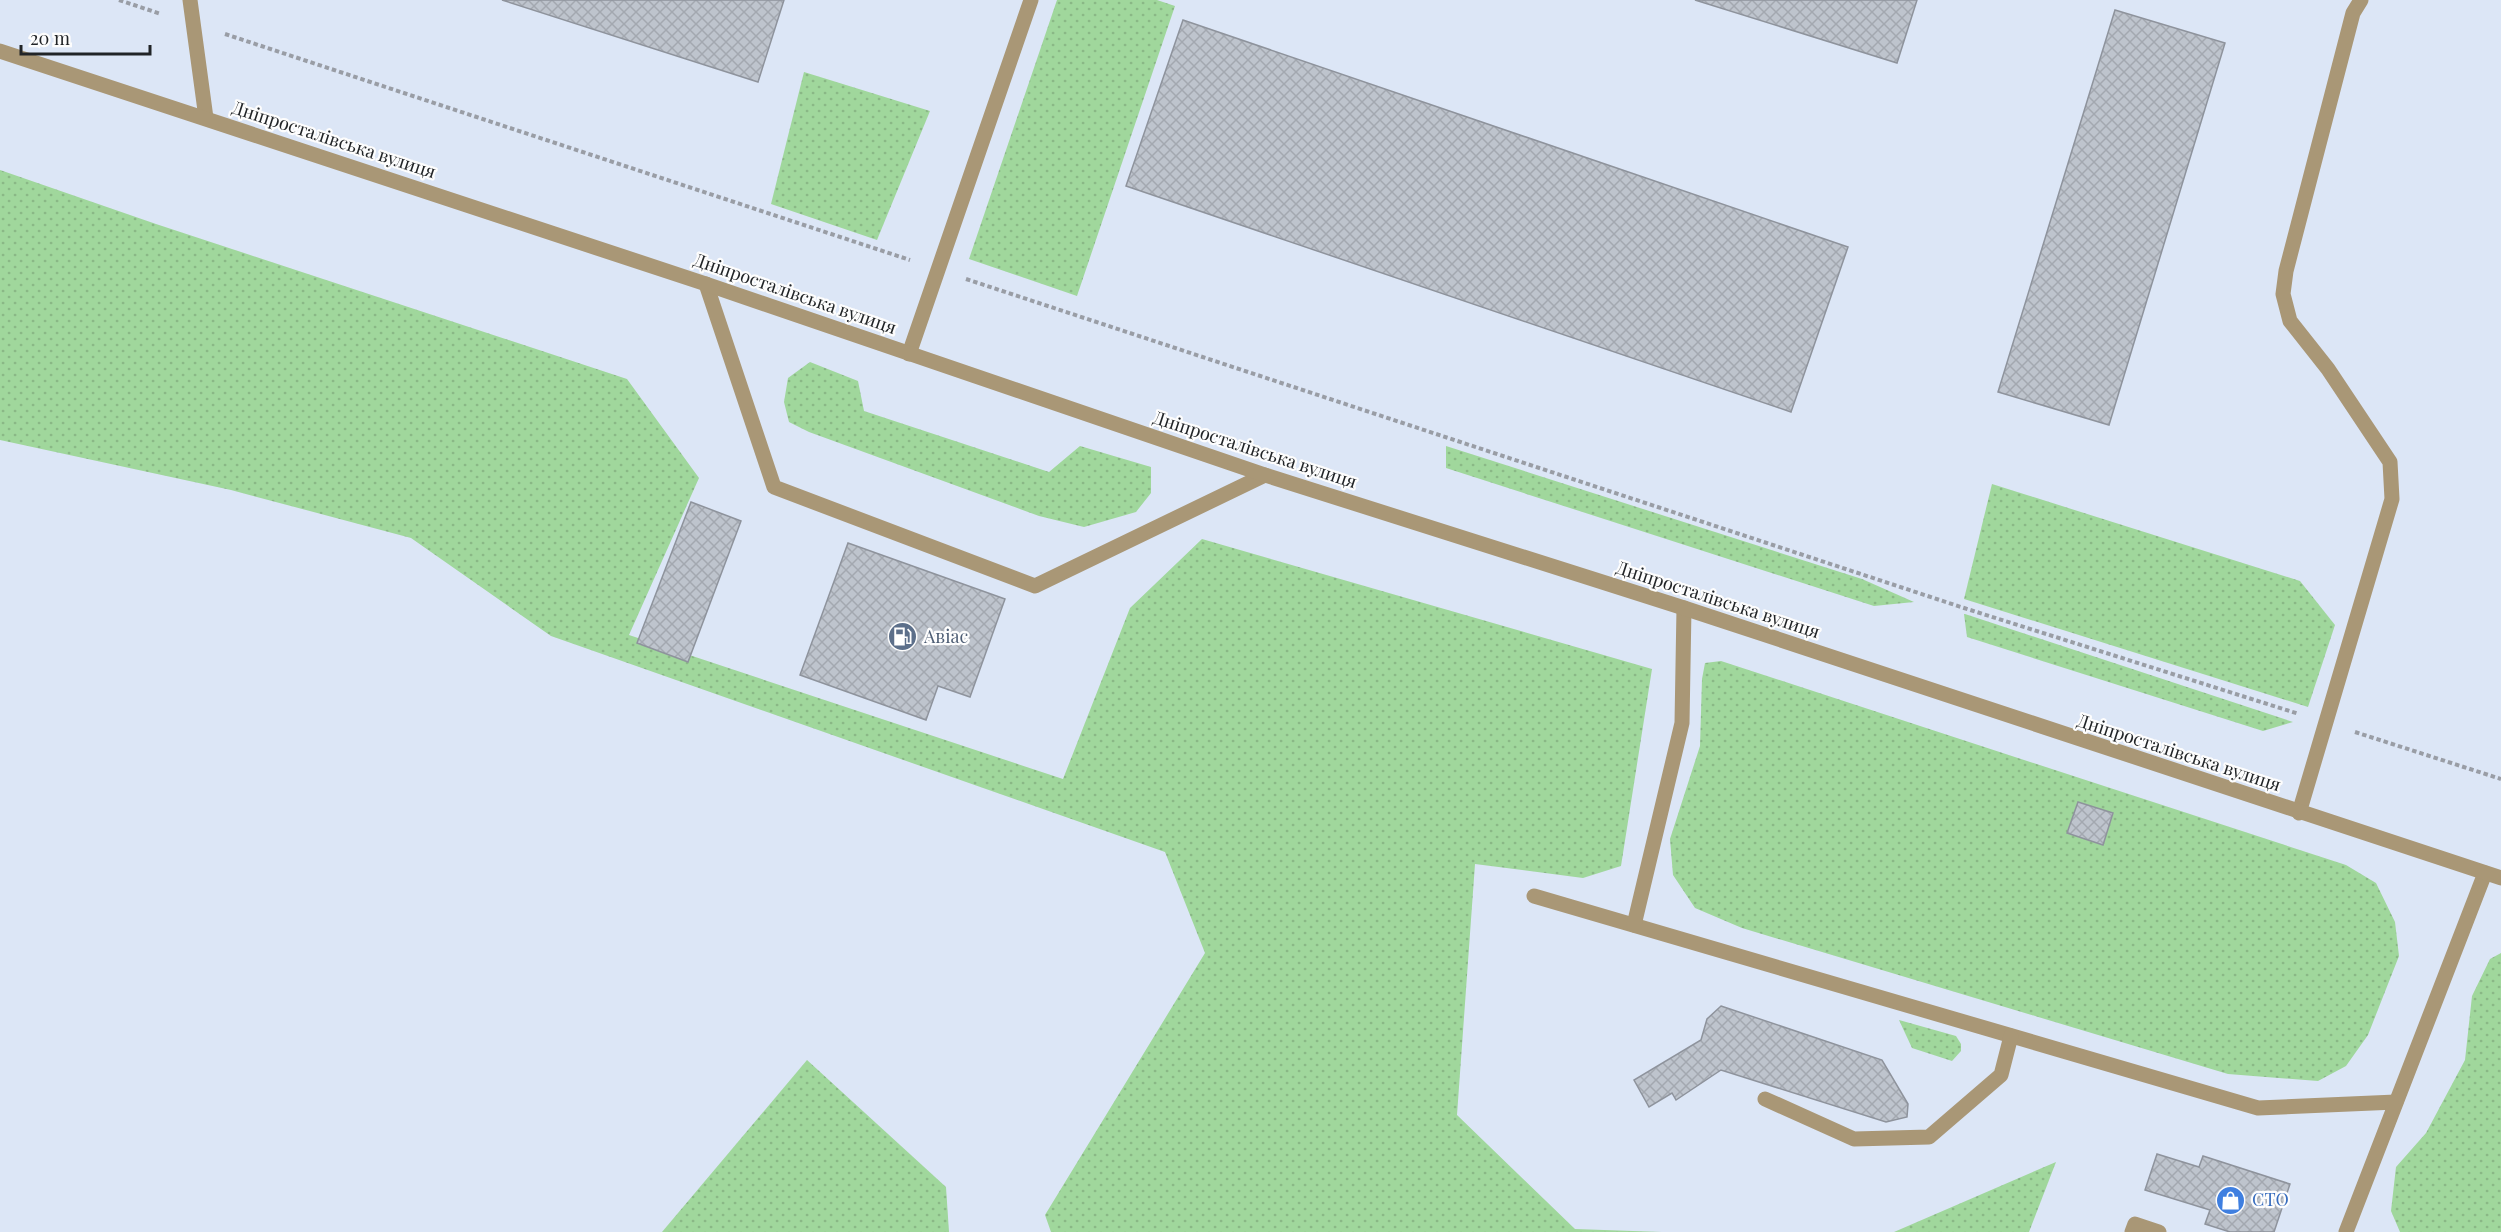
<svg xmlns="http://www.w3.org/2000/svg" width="2501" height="1232" font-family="'Playfair Display',serif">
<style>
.built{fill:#dce6f6}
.grass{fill:url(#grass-dots)}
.building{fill:url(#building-cross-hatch);stroke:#8e939c;stroke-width:1.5}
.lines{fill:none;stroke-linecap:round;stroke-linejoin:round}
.path{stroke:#999da5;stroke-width:4;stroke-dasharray:4.5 3;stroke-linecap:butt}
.service{stroke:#a99776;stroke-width:15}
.minor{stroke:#a99776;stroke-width:15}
.tertiary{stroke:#a99776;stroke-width:15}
.labels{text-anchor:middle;stroke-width:4.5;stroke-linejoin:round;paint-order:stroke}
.street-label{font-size:18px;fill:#212427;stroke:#fdfdfd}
.service-label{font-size:18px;fill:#4e5e75;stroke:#fdfdfd;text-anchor:start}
.shop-label{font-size:18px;fill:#366cbe;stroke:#fdfdfd;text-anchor:start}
</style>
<defs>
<pattern id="grass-dots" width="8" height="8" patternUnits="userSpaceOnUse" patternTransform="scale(1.5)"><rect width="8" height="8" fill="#a0d79c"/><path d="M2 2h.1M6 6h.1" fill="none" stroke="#8ab886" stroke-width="1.8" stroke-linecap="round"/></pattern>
<pattern id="building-cross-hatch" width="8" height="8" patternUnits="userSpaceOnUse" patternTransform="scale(1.5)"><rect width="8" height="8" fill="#bec4cd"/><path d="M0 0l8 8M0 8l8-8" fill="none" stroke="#a3a8b0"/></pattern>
</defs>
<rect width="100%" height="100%" fill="#ebf0fa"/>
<rect class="built" x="0" y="0" width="2501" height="1232"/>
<g class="grass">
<polygon points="1057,0 1157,0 1175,6 1077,296 969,259"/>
<polygon points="804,72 930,111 877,240 771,204"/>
<polygon points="0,170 156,224 627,379 699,478 629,635 1063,779 1130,608 1202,539 1652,669 1621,866 1583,878 1475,864 1457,1115 1575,1229 1662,1232 1051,1232 1045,1215 1205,953 1165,852 551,636 411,538 231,490 0,440"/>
<polygon points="810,362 858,381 864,411 1049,472 1080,446 1151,467 1151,493 1136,512 1084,527 1039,516 809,432 789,422 784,402 788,378"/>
<polygon points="1446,446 1862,579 1914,602 1874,606 1446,468"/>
<polygon points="1992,484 2300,581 2335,625 2308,707 1964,599"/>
<polygon points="1964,614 1965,614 2293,722 2263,731 1967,637"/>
<polygon points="1721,661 2346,865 2376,883 2395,922 2399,956 2368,1035 2346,1066 2318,1081 2228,1074 1742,928 1695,908 1673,875 1670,839 1700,746 1702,679 1705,663"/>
<polygon points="2501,953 2501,1232 2400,1232 2391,1211 2396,1167 2426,1133 2465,1060 2472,996 2490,959"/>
<polygon points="1899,1020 1956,1036 1961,1044 1961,1051 1952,1061 1912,1048"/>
<polygon points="807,1060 946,1187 949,1232 662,1232"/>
<polygon points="2056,1162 2029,1232 1894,1232"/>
</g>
<g class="building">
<polygon points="502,0 784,0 758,82"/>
<polygon points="1695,0 1917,0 1897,63"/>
<polygon points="2115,10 2225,43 2109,425 1998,392"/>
<polygon points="1183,20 1848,247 1791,412 1126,186"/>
<polygon points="691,502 741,521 688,662 637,643"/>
<polygon points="848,543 1005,599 970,697 938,686 926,720 800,675"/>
<polygon points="2078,802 2113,813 2103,845 2067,833"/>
<polygon points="1721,1006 1882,1060 1908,1104 1907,1117 1886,1122 1721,1070 1676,1100 1672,1093 1649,1107 1634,1080 1701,1040 1707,1019"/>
<polygon points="2157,1154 2199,1167 2203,1156 2290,1184 2274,1232 2230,1232 2205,1224 2210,1210 2145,1190"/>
</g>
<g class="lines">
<g class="path">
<polyline points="119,0 161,14"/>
<polyline points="225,34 910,260"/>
<polyline points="966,279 1964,608 2299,714"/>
<polyline points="2355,732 2501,779"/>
</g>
<g class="service">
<polyline points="190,0 206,118"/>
<polyline points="706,284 774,487 1035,586 1265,475"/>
<polyline points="2299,813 2392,499 2390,462 2328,369 2290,321 2283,294 2286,271 2353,13 2361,0"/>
<polyline points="1534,896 2258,1108 2396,1102"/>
<polyline points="1634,925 1682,723 1684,608"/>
<polyline points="1765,1099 1854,1139 1929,1137 2001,1075 2011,1036"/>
<polyline points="2132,1232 2135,1224 2159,1232"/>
<polyline points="2346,1232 2485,873"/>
</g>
<polyline class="minor" points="909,354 1031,0"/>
<polyline class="tertiary" points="0,51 706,284 1265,475 1684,608 2501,878"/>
</g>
<defs>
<symbol id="fuel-disc" viewBox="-11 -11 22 22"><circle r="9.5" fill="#5c6f8a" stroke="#fdfdfd"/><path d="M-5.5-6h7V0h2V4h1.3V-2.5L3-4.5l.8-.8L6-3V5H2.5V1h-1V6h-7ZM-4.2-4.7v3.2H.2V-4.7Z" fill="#fff"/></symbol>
<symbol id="shop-disc" viewBox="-11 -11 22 22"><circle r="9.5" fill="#3f7fe0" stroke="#fdfdfd"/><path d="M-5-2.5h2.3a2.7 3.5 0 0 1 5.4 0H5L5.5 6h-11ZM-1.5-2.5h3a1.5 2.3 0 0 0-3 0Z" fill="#fff"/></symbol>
</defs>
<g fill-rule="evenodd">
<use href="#fuel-disc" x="886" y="620" width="33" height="33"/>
<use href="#shop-disc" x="2214" y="1184" width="33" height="33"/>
</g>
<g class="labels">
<g class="street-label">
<text transform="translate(334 140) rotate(18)" y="6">Дніпросталівська вулиця</text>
<text transform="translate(795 294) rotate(19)" y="6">Дніпросталівська вулиця</text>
<text transform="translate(1255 450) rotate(18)" y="6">Дніпросталівська вулиця</text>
<text transform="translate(1718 600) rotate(18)" y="6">Дніпросталівська вулиця</text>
<text transform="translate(2179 753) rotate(18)" y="6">Дніпросталівська вулиця</text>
</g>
<g class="service-label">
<text x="924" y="643">Авіас</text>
</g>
<g class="shop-label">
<text x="2252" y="1206">СТО</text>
</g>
</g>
<path d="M21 45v9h129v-9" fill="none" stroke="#212427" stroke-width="3"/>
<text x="30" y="45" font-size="18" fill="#212427" stroke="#fdfdfd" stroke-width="4.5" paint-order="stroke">20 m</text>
</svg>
